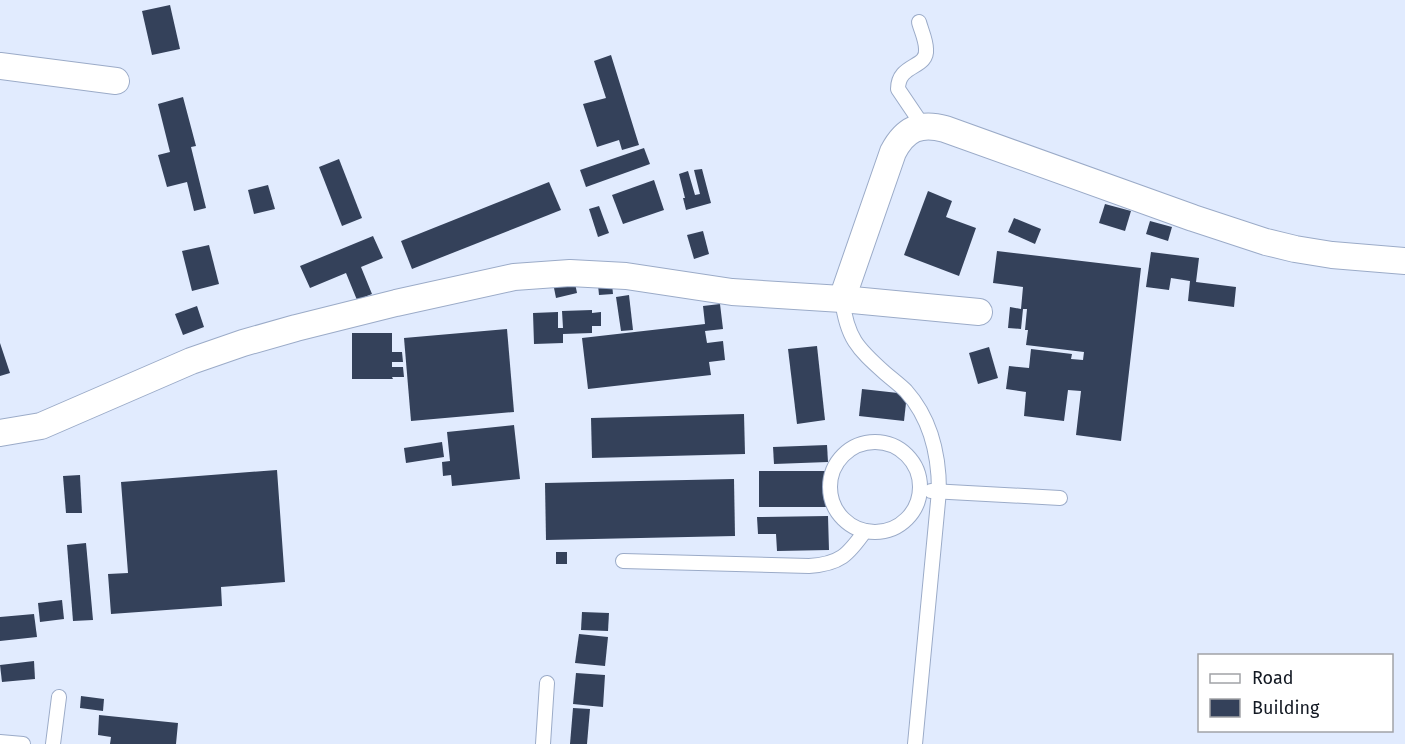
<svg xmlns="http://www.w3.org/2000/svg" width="1405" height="744" font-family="'Fira Sans',sans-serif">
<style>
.building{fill:#34415a}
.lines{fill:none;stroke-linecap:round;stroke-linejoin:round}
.lane-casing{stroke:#9babc8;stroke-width:16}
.street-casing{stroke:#9babc8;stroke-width:28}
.lane{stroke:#fff;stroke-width:14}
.street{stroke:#fff;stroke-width:26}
</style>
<rect width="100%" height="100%" fill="#e1ebfe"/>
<g class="building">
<polygon points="170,5 180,49 152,55 142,11"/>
<polygon points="611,55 639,145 622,150 619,140 597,147 583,104 606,98 594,61"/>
<polygon points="183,97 196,146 191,147 206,208 194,211 187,182 167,187 158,155 170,152 158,104"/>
<polygon points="644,148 650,164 586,187 580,170"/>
<polygon points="339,159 362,218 342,226 319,167"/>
<polygon points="702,169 711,203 686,210 683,198 685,198 679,174 688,171 695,195 700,194 694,170"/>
<polygon points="654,180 664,210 623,224 612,195"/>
<polygon points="549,182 561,210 412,269 401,241"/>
<polygon points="268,185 275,209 254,214 248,190"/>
<polygon points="928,191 952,201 946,217 976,228 959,276 904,255"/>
<polygon points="1105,204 1131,211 1125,231 1099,223"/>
<polygon points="599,206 609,233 598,237 589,209"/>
<polygon points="1014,218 1041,229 1035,244 1008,232"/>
<polygon points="1150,221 1172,227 1168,241 1146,234"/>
<polygon points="703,231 709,254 694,259 687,235"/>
<polygon points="373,236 383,258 361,267 372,294 357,300 346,273 310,288 300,266"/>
<polygon points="209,245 219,284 192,291 182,251"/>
<polygon points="997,251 1141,268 1121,441 1076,435 1081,391 1068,390 1064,421 1024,416 1026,392 1006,389 1009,366 1029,368 1031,349 1072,354 1071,359 1083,360 1084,352 1026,345 1028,330 1025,330 1027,309 1023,309 1021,329 1008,328 1010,307 1021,309 1023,287 993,283"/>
<polygon points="1151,252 1199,258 1196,282 1236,287 1234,307 1188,301 1190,281 1171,278 1169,290 1146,287"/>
<polygon points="575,283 577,293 556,298 554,288"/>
<polygon points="612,284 613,294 599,295 598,285"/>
<polygon points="629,295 633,330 621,331 616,297"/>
<polygon points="720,304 723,329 705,331 707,343 723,341 725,360 709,362 711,375 588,389 582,338 705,324 703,306"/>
<polygon points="197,306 204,327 183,335 175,314"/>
<polygon points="592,310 592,313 601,312 601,326 592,326 592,333 563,334 563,343 534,344 533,313 558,312 558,328 563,328 562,311"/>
<polygon points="507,329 514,412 411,421 404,338"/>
<polygon points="352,333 392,333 392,352 402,352 403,362 392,362 392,367 403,367 404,377 392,377 393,379 352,379"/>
<polygon points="0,343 10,373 0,376"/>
<polygon points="817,346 825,420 797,424 788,349"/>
<polygon points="989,347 998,378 978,384 969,353"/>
<polygon points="862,389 907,394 904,421 859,416"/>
<polygon points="744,414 745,454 592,458 591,418"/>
<polygon points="514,425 520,479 452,486 451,475 443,476 442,462 450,461 447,432"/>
<polygon points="442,442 444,457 406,463 404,448"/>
<polygon points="827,445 828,462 774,464 773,447"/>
<polygon points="277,470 285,582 221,587 222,606 111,614 108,574 128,573 121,482"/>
<rect x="759" y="471" width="71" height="36"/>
<polygon points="80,475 82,513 66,513 63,476"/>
<polygon points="734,479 735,536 546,540 545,483"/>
<polygon points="828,516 829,550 777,551 776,534 758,534 757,517"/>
<polygon points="86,543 93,620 73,621 67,545"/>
<rect x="556" y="552" width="11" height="12"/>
<polygon points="62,600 64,619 40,622 38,603"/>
<polygon points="582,612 609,613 608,631 581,630"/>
<polygon points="34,614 37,637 0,641 0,617"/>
<polygon points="579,634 608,637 605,666 575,663"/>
<polygon points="34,661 35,679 2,682 0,665"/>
<polygon points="576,673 605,675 603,707 573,704"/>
<polygon points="81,696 104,699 103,711 80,708"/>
<polygon points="573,708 590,709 587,744 570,744"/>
<polygon points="99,715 178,723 176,744 110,744 111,737 98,735"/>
</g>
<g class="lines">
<defs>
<g id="lane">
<path d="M919,22C921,30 926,40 926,49C928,69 898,63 898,89L923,126"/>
<path d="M842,299C847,338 857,348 885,373C892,379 900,385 906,391C931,419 939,455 939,491L915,744"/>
<circle cx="875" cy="487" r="45"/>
<polyline points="931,491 1060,498"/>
<path d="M623,561L809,566C840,564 848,555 865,531"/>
<polyline points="0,742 23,744"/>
<polyline points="53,744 59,697"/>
<polyline points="543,744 547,683"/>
</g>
<g id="street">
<polyline points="0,66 116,81"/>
<path d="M842,299L893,152C905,129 920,122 945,129L1193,218L1266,242L1295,249L1332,255L1405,261"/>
<polyline points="0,433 41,426 191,361 243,343 296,328 396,303 514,277 570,273 626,276 732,292 842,299 979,312"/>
</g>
</defs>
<use href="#lane" class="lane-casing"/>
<use href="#street" class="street-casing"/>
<use href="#lane" class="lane"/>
<use href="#street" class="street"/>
</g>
<rect x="1198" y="654" width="195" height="78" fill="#ffffff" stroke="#a1a3a7" stroke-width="1.5"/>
<rect x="1210" y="674" width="30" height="9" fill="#ffffff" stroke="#a1a3a7" stroke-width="1.5"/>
<text x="1252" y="684" font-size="18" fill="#131923">Road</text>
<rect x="1210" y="699" width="30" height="18" fill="#34415a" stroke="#a1a3a7" stroke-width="1.5"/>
<text x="1252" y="714" font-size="18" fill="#131923">Building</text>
</svg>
